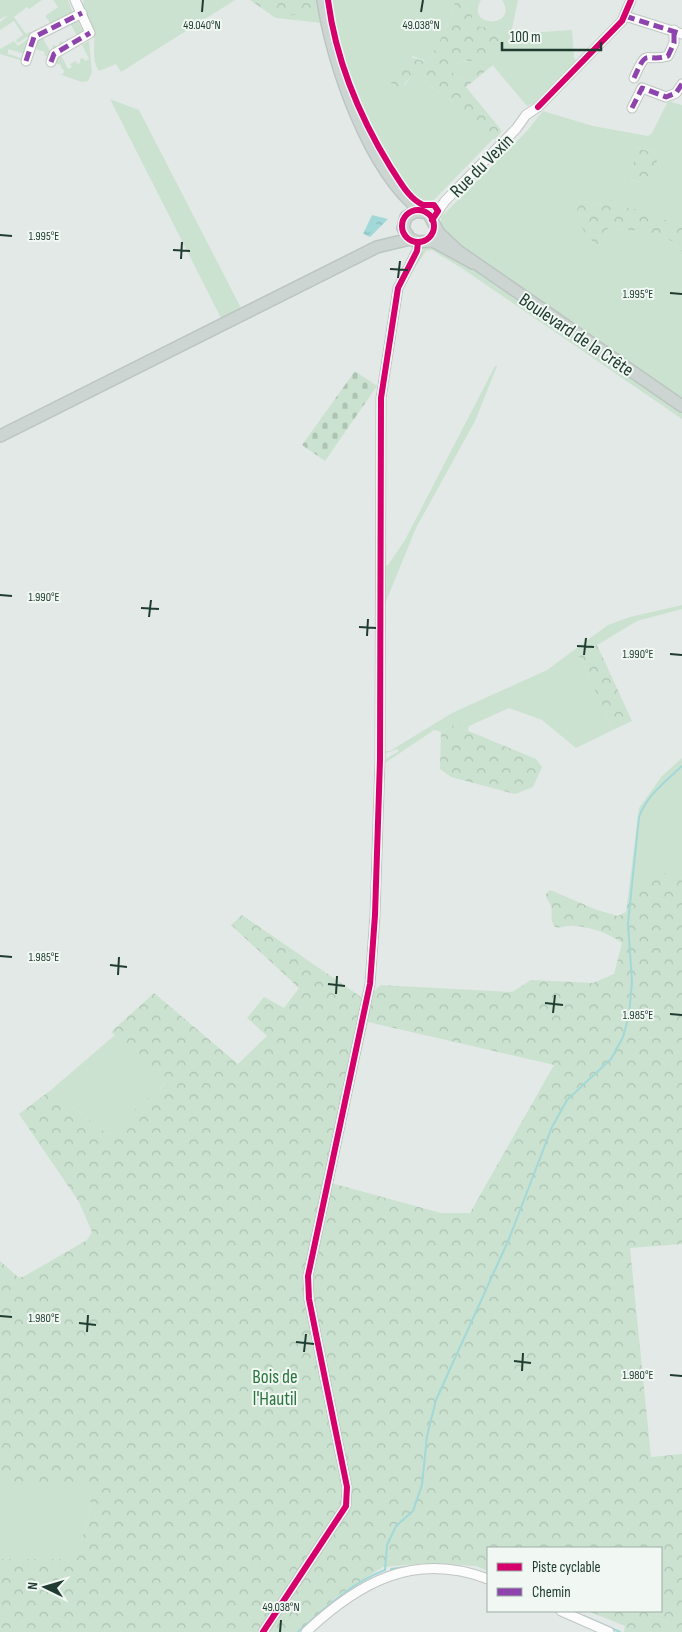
<svg xmlns="http://www.w3.org/2000/svg" width="682" height="1632" font-family="'Sofia Sans Condensed',sans-serif">
<style>
.grass{fill:#cbe2d0;fill-rule:evenodd}
.forest{fill:url(#forest-crowns);fill-rule:evenodd}
.cemetery{fill:url(#cemetery-stones)}
.water{fill:url(#water-ripples)}
.lines{fill:none;stroke-linecap:round;stroke-linejoin:round}
.stream{stroke:#a2d8d8;stroke-width:2}
.minor-casing{stroke:#c0c6c3;stroke-width:11}
.major-casing{stroke:#bbc5c1;stroke-width:14}
.minor{stroke:#fbfcfb;stroke-width:9}
.major{stroke:#cdd5d2;stroke-width:11}
.quiet{stroke:#8e44ad;stroke-width:5;stroke-dasharray:10 5;stroke-linecap:butt}
.cycleway-casing{stroke:#f1f8f3;stroke-width:9}
.cycleway{stroke:#d6006c;stroke-width:6}
.ticks{fill:none;stroke:#203c31;stroke-width:2}
.labels{text-anchor:middle;stroke-width:4;stroke-linejoin:round;paint-order:stroke}
.street-label{font-size:19px;fill:#203c31;stroke:#f1f8f3}
.park-label{font-size:19px;fill:#2a743d;stroke:#f1f8f3}
.ticks-label{font-size:12px;text-anchor:middle;fill:#203c31;stroke:#f1f8f3;stroke-width:4;stroke-linejoin:round;paint-order:stroke}
</style>
<defs>
<pattern id="forest-crowns" width="20" height="18" patternUnits="userSpaceOnUse" patternTransform="scale(1.25)"><rect width="20" height="18" fill="#cbe2d0"/><path d="M2 6a3 3 0 1 1 6 0M12 15a3 3 0 1 1 6 0" fill="none" stroke="#aec3b3"/></pattern>
<pattern id="cemetery-stones" width="16" height="16" patternUnits="userSpaceOnUse" patternTransform="scale(1.25)"><rect width="16" height="16" fill="#cbe2d0"/><path d="M2 7V4a2 2 0 0 1 4 0v3zM10 15v-3a2 2 0 0 1 4 0v3z" fill="#aec3b3"/></pattern>
<pattern id="water-ripples" width="26" height="14" patternUnits="userSpaceOnUse" patternTransform="scale(1.25)"><rect width="26" height="14" fill="#a2d8d8"/><path d="M2 4q2-2 4 0t4 0M15 11q2-2 4 0t4 0" fill="none" stroke="#8bbaba"/></pattern>
</defs>
<rect width="100%" height="100%" fill="#e3e9e6"/>
<g class="grass">
<polygon points="0,0 42,0 29,9 27,7 14,17 26,34 30,32 32,34 18,43 16,40 23,35 14,21 0,30 0,22 9,15 0,19"/>
<polygon points="53,0 68,0 73,13 51,24 45,16 58,7"/>
<path d="M83,0H235L121,72L116,64L99,71C90,58 97,42 93,29C91,21 84,12 80,4L84,2Z"/>
<polygon points="250,0 318,0 322,23 276,18"/>
<path d="M329,0H456L444,33L428,62L412,56L404,87L411,76L418,77L451,101L492,140L429,205C413,203 405,186 397,174C362,121 339,63 329,0Z"/>
<path d="M474,0H481C464,29 520,28 502,0H518L511,34L572,30L574,58L576,60L534,103L527,106L490,62L459,79L451,71L462,60L467,62L507,31L470,25Z"/>
<polygon points="77,20 85,35 50,57 44,55 45,52 33,48 35,41 42,37 50,51 54,49 52,46 55,45 56,48 61,46 59,43 62,41 64,44 68,42 66,39 78,37 70,23"/>
<polygon points="31,37 25,54 8,49 8,54 24,59 23,61 0,54 0,49 14,41 18,46"/>
<polygon points="89,41 92,72 88,81 82,82 59,74 63,74 64,70 61,68 61,65 54,63 56,57 61,55 68,69 72,67 70,64 76,61 77,64 80,63 80,59 83,58 85,61 89,59 82,45"/>
<polygon points="110,99 139,110 241,308 221,318"/>
<path d="M668,101L682,105V226L626,208L582,202L602,244L607,229C628,229 670,230 682,252V399L463,247C453,240 440,231 441,217L526,132L543,111L593,126L648,136L652,133ZM637,148L657,153L658,155L639,182L631,180Z"/>
<polygon points="430,246 477,270 682,411 682,419 466,271 432,250 426,251 404,284 387,386 382,432 385,565 388,565 405,540 495,366 497,366 475,421 416,528 385,604 384,751 390,751 452,713 547,670 608,625 630,617 682,605 682,609 637,621 579,656 613,730 576,748 542,720 509,708 469,726 468,731 454,725 441,732 434,730 385,763 379,934 374,984 384,760 399,751 397,749 384,754 381,431 400,289 424,249"/>
<polygon points="682,758 682,878 672,874 629,889 639,808 662,776"/>
<polygon points="115,1035 168,1078 156,1094 134,1110 124,1129 117,1134 106,1133 51,1090"/>
<polygon points="0,1488 90,1488 91,1505 77,1559 0,1559"/>
</g>
<g class="forest">
<polygon points="250,0 318,0 319,11 276,18"/>
<path d="M456,0H474L471,25L507,31C504,51 481,65 462,60L451,71L459,79L488,62L493,65L466,87L502,131L495,139H490L451,101L418,77L411,76L401,88L391,83L389,79L395,66L406,56L428,62L444,33Z"/>
<polygon points="636,148 657,153 658,155 655,171 639,182 631,180"/>
<path d="M582,202L635,209L682,226V252C671,231 628,229 607,229L602,244L597,245L589,238L573,215Z"/>
<polygon points="597,645 632,721 613,730 579,656"/>
<polygon points="454,725 536,759 542,767 533,787 515,794 451,777 440,769 441,732"/>
<path d="M661,873L672,874L682,878V1244L630,1248L651,1457L682,1454V1632H624L625,1626L588,1611H661V1548H488V1571L476,1566L429,1563L383,1567L336,1597L297,1632H0V1559H77L91,1505L89,1488H0V1261L18,1277H23L87,1240L92,1232L79,1202L19,1114L51,1090L106,1133L117,1134C126,1127 128,1116 136,1108C146,1096 161,1094 167,1078L111,1032L154,993L238,1064L267,1036L247,1018L264,997L284,1008L299,988L231,925L242,915L364,999L381,985L512,992L531,980L593,983L614,974L622,943C609,933 591,927 574,926C567,925 562,929 555,927C549,918 553,914 551,906C549,901 546,900 546,894L550,890L597,910L618,916L626,912L629,889ZM368,1022L554,1065L470,1213H441L331,1183Z"/>
</g>
<polygon class="cemetery" points="355,371 377,386 325,461 302,445"/>
<polygon class="water" points="372,215 388,219 370,237 363,234"/>
<g class="lines">
<g class="stream">
<polyline points="391,1569 432,1564 462,1567"/>
<path d="M385,1570L387,1545L396,1526L413,1511L422,1485L427,1436L436,1400L509,1239L552,1127L567,1100L611,1059L623,1037L629,1015L632,982L628,923L639,817C647,795 666,781 682,766"/>
<polyline points="584,1616 620,1632"/>
<path d="M298,1632C325,1608 351,1583 385,1570"/>
</g>
<defs>
<g id="minor">
<polyline points="625,16 682,34"/>
<polyline points="26,61 34,37 82,13"/>
<polyline points="51,62 54,54 90,33 75,0"/>
<path d="M634,78C648,46 644,63 668,56L674,43V30"/>
<polyline points="632,108 642,88 666,97 676,93 682,84"/>
<polyline points="432,220 445,201 516,129 526,115 538,107 622,21 631,0"/>
<polyline points="561,1611 609,1632"/>
<polyline points="263,1632 346,1506 347,1487 320,1354 309,1299 308,1276 370,984 375,915 380,760 381,398 398,288 417,251 418,242"/>
<path d="M306,1632C359,1582 415,1551 488,1579"/>
</g>
<g id="major">
<path d="M323,0C332,63 369,171 421,211"/>
<polyline points="473,263 433,241 418,242 410,239 403,228 406,217 416,211 428,213 439,233 458,251 682,406"/>
<polyline points="0,436 377,247 410,239"/>
</g>
</defs>
<use href="#minor" class="minor-casing"/>
<use href="#major" class="major-casing"/>
<use href="#minor" class="minor"/>
<use href="#major" class="major"/>
<g class="quiet">
<polyline points="625,16 682,34"/>
<polyline points="26,61 34,37 82,13"/>
<polyline points="51,62 54,54 90,33"/>
<path d="M634,78C648,46 644,63 668,56L674,43V30"/>
<polyline points="632,108 642,88 666,97 676,93 682,84"/>
</g>
<defs>
<g id="cycleway">
<path d="M328,0C336,61 359,116 391,168C400,181 408,198 423,205H434L438,211L432,220"/>
<polyline points="538,107 622,21 631,0"/>
<circle cx="418" cy="226" r="16"/>
<polyline points="263,1632 346,1506 347,1487 320,1354 309,1299 308,1276 370,984 375,915 380,760 381,398 398,288 417,251 418,242"/>
</g>
</defs>
<use href="#cycleway" class="cycleway-casing"/>
<use href="#cycleway" class="cycleway"/>
</g>
<path class="ticks" d="M202,12L203,0M421,12L423,0M0,235L12,236M173,250L190,251M181,259L182,242M390,269L408,270M398,278L400,261M670,293L682,294M0,595L12,596M141,608L159,609M149,617L151,600M359,627L376,628M367,636L368,619M577,646L594,647M670,654L682,655M584,655L586,638M0,956L12,957M110,965L127,967M118,975L119,957M328,984L345,986M336,994L337,976M545,1003L563,1005M553,1013L555,995M670,1014L682,1015M0,1316L12,1317M79,1323L96,1325M87,1332L88,1315M296,1342L314,1344M304,1352L306,1334M514,1361L531,1363M522,1371L523,1353M670,1375L682,1376M280,1632L281,1620"/>
<g class="labels">
<g class="street-label">
<text transform="translate(481 165) rotate(-45)" y="7">Rue du Vexin</text>
<text transform="translate(577 334) rotate(34)" y="7">Boulevard de la Crête</text>
</g>
<g class="park-label">
<text x="275" y="1383">Bois de<tspan x="275" dy="22">l'Hautil</tspan></text>
</g>
</g>
<g class="ticks-label">
<text x="202" y="29">49.040°N</text>
<text x="421" y="29">49.038°N</text>
<text x="44" y="240">1.995°E</text>
<text x="638" y="298">1.995°E</text>
<text x="44" y="601">1.990°E</text>
<text x="638" y="658">1.990°E</text>
<text x="44" y="961">1.985°E</text>
<text x="638" y="1019">1.985°E</text>
<text x="44" y="1322">1.980°E</text>
<text x="638" y="1379">1.980°E</text>
<text x="281" y="1611">49.038°N</text>
</g>
<rect x="487" y="1547" width="175" height="65" fill="#f1f8f3" stroke="#9dada5"/>
<rect x="497" y="1563" width="25" height="8" fill="#d6006c" stroke="#9dada5"/>
<text x="532" y="1572" font-size="15" fill="#203c31">Piste cyclable</text>
<rect x="497" y="1588" width="25" height="8" fill="#8e44ad" stroke="#9dada5"/>
<text x="532" y="1597" font-size="15" fill="#203c31">Chemin</text>
<g transform="translate(45 1587) rotate(275)" stroke="#f1f8f3" stroke-width="4" paint-order="stroke">
<path d="M0-4L9 19L0 12L-9 19Z" fill="#203c31"/>
<text y="-8" font-size="14" font-weight="bold" text-anchor="middle" fill="#203c31">N</text>
</g>
<path d="M502 42v8h99v-8" fill="none" stroke="#203c31" stroke-width="2.5"/>
<text x="510" y="42" font-size="15" fill="#203c31" stroke="#f1f8f3" stroke-width="4" paint-order="stroke">100 m</text>
</svg>
